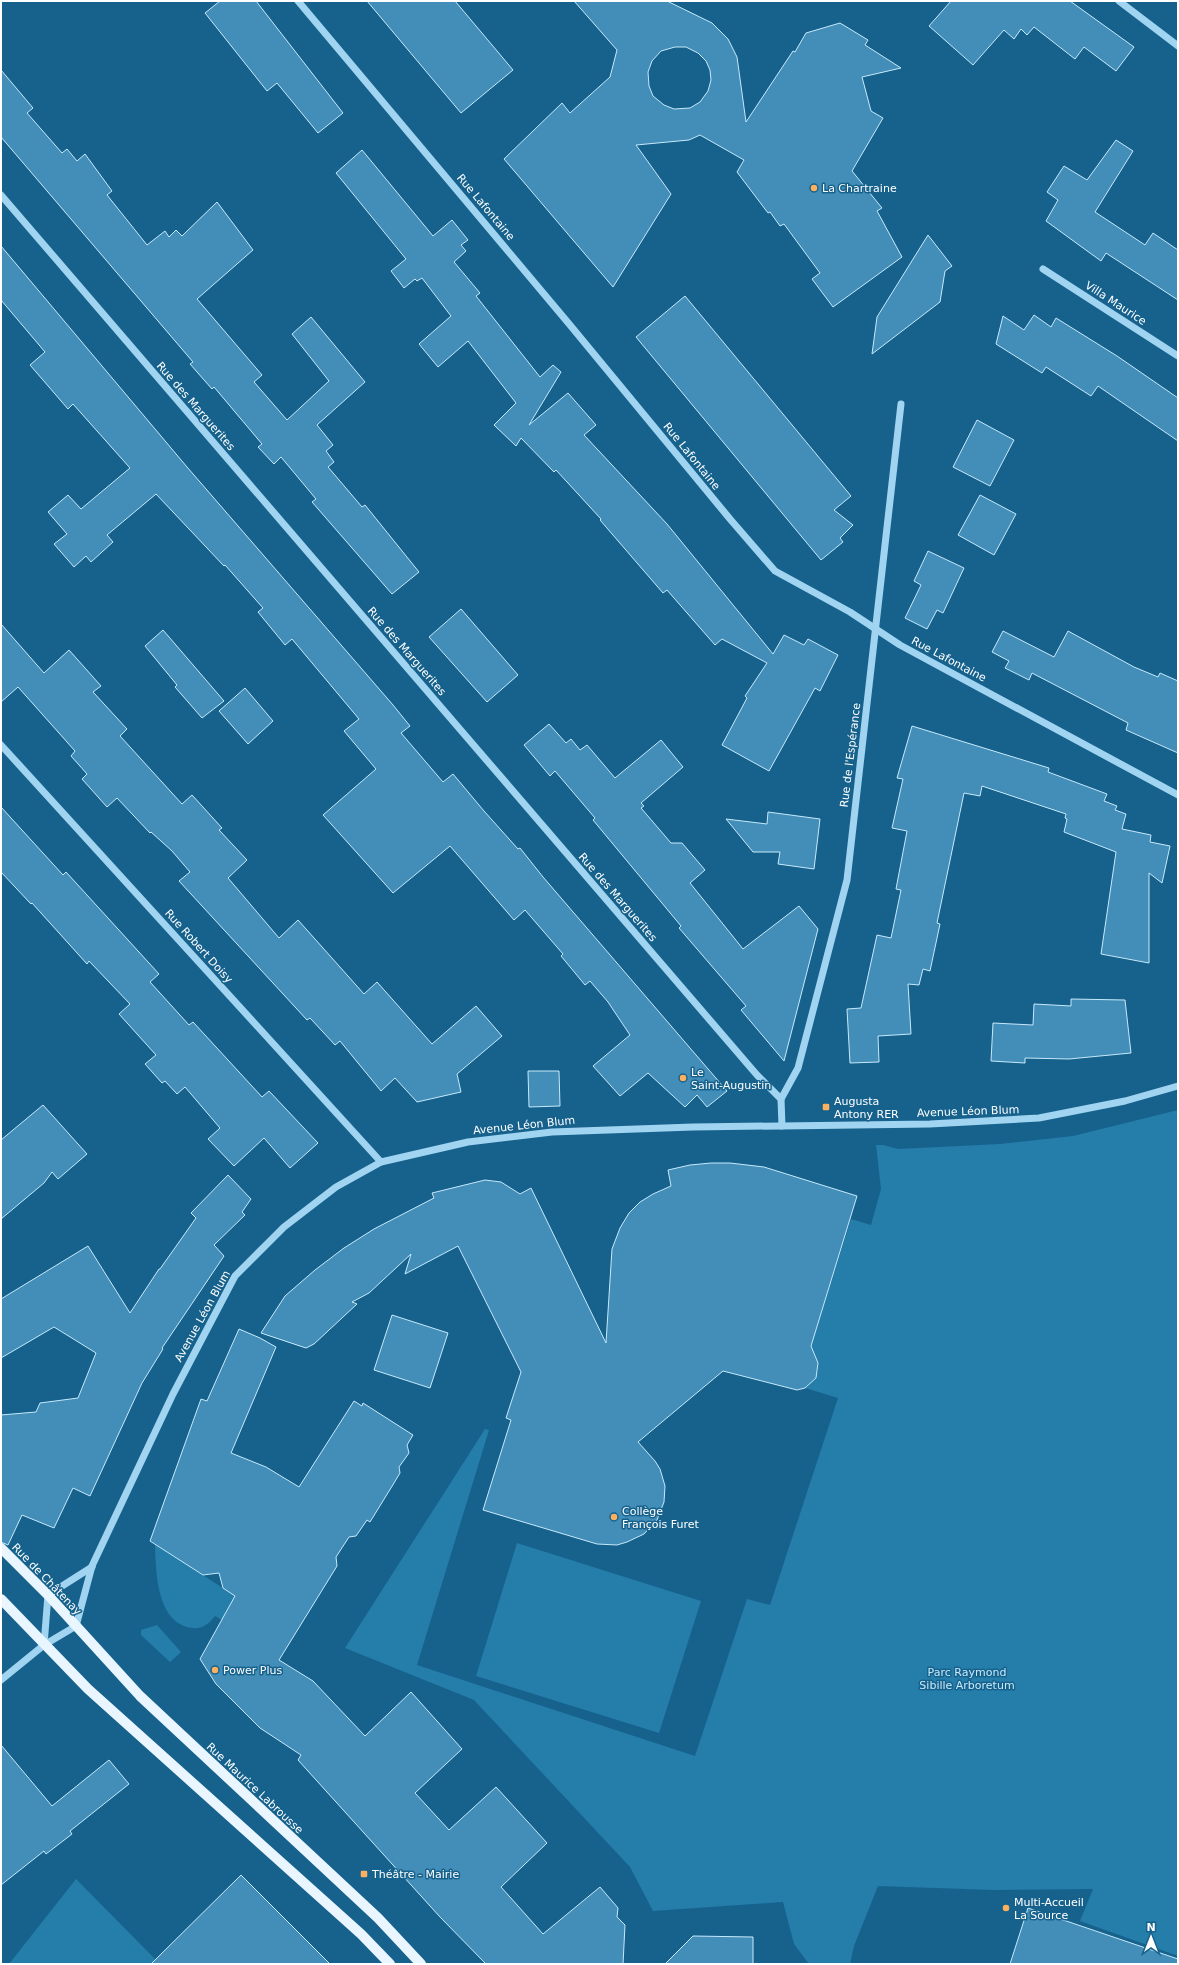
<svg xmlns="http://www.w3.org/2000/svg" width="1179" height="1965" font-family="'DejaVu Sans',sans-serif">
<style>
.green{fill:#257daa}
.building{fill:#438eb8;stroke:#c7e9fb;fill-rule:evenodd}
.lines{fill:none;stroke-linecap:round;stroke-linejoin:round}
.minor{stroke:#a0d4f0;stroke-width:7}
.major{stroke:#e9f6ff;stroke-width:10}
.poi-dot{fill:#ffb05f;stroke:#16628d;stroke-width:1.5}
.labels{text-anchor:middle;stroke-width:3;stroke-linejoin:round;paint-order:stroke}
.poi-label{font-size:11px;fill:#fff;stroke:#16628d;text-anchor:start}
.street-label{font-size:11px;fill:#fff;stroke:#16628d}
.park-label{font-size:11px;fill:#c7e9fb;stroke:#16628d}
</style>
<rect width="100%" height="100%" fill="#16628d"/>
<g class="green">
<path d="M1178,1110V1956L1080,1921L1093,1889L993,1890L878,1886L854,1946L850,1964H809L794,1944L783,1902L653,1911L630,1867L474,1700L345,1648L485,1429L489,1430L417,1665L695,1756L747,1599L770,1605L838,1398L805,1388C821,1377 821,1364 810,1349L851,1219L871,1225L881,1189L876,1145H883L898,1149L1000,1144L1073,1136Z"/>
<polygon points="517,1543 701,1601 659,1733 476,1676"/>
<path d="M155,1544L235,1596L222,1620L215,1616C209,1624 203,1629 192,1628C156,1623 156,1571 155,1544Z"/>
<polygon points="157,1625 181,1652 170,1662 141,1635 141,1630"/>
<polygon points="76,1879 160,1964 9,1964"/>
</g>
<g class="building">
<polygon points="220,1 256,1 343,113 318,133 277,83 267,91 205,13"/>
<polygon points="367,1 455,1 513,70 461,113"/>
<path d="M574,1H667L712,23L728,39L737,57L746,122L793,51L795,52L806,33L840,23L868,40L865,45L901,68L862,77L871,111L883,118L852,171L882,208L877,211L902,257L833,307L812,279L820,273L784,224L780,226L770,212L768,213L737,172L744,160L700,135L689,140L636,145L671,194L613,287L504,159L562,103L570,113L610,77L617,50ZM675,47H686L698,53L706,61L710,70L711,80L708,91L700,102L690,108L674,109L664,105L653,96L649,86L648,72L652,61L661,51Z"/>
<polygon points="951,1 1070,1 1134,47 1116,71 1084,47 1075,59 1034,27 1027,35 1021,29 1014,39 1004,30 973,65 929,26"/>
<polygon points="1,70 33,108 27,113 62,153 67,149 77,161 85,154 112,191 107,195 147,245 165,231 169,237 176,230 182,236 217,202 253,250 197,299 262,375 254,382 287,420 329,381 292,334 311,317 365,382 317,425 333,445 326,451 334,462 328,467 362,507 365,505 419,572 392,594 312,502 316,499 281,457 274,464 258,447 262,444 214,387 212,389 190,364 193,362 1,137"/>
<polygon points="1116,140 1133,151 1095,212 1145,245 1153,233 1178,250 1178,300 1106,253 1101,261 1046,221 1058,200 1047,192 1064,166 1087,180"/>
<polygon points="362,150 433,236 452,220 468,240 461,245 466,251 454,262 480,293 476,296 540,377 553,365 561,372 529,425 568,393 596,425 584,435 667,524 773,654 784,635 804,645 808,639 838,655 820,691 815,688 769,771 722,745 747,698 745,696 767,663 722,639 715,645 667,590 663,593 600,520 601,519 556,470 554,472 521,438 516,446 494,425 516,403 468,341 438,367 419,344 451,316 422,278 417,281 415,279 404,288 391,271 406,259 336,173"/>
<polygon points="928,235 952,266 945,271 940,302 872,354 877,317"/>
<polygon points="1,246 187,467 393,705 410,726 401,733 443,782 453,774 484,811 518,849 520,848 543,877 727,1091 707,1107 697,1095 685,1107 648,1073 620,1096 593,1066 630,1035 608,1002 590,981 585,985 561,956 563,954 525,910 514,920 450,846 393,893 323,815 376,769 344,731 359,719 292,639 285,645 258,612 263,608 225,565 224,566 156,494 107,535 113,542 91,562 86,556 74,567 54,544 67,534 48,512 68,495 81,509 130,468 73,404 68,409 30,365 45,352 1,300"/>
<polygon points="685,296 851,496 834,510 853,525 840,538 843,542 821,560 636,337"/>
<polygon points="1034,315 1051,327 1056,318 1117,356 1178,398 1178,441 1098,386 1091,396 1046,367 1042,373 996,344 1003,316 1024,330"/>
<polygon points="977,420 1014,440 990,486 953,467"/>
<polygon points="980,495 1016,514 994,555 958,535"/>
<polygon points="928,551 964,568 943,613 937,610 927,629 905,618 921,585 914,581"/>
<polygon points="461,609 518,675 487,702 429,637"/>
<polygon points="1,624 44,673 69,650 101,686 93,692 127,729 120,736 182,804 192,795 222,828 219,830 247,860 228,878 279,938 298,920 364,994 377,982 432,1044 476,1006 502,1036 457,1074 461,1092 417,1102 395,1078 381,1091 340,1041 335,1045 310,1018 307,1020 179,881 190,872 172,851 151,832 150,833 117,798 107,807 82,779 87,774 71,756 75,751 18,687 1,702"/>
<polygon points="163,630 224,701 202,718 175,687 177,685 145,646"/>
<polygon points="1003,631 1054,657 1068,631 1134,667 1158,677 1160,673 1178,681 1178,753 1126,730 1128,723 1032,673 1029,680 1005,668 1009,661 992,652"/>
<polygon points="245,688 273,721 248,744 219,711"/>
<polygon points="549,724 566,743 571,739 580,750 587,745 615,778 661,740 683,767 641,803 644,806 641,808 671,843 682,843 705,870 690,883 743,949 799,906 818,929 784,1061 741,1010 746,1006 679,928 681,926 593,820 595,818 555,771 550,776 524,745"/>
<polygon points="912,726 1049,768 1048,772 1107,794 1104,801 1117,806 1115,810 1126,814 1122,829 1151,835 1150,842 1170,846 1162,883 1149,873 1149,963 1101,954 1116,852 1064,832 1067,819 1065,818 1066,814 982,786 980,796 964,793 937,923 940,924 930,971 923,969 919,985 908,984 911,1034 878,1036 879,1062 850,1063 847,1009 861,1008 877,935 891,938 901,890 896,889 907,831 892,828 903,779 897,778"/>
<polygon points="1,807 63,875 66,872 159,974 150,982 189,1025 193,1022 262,1097 269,1091 318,1143 290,1168 264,1138 234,1166 208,1139 220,1128 185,1087 177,1094 165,1081 162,1083 145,1064 156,1055 119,1014 130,1004 89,961 87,964 32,903 31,904 1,872"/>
<polygon points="768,812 820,819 814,869 778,864 780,852 753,852 726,819 767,824"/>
<polygon points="1071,999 1125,1000 1131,1053 1069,1059 1025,1058 1025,1063 991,1061 993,1023 1033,1025 1034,1004 1071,1006"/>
<polygon points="528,1071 559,1071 560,1106 529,1107"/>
<polygon points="43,1105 87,1154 58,1179 52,1172 44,1183 1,1219 1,1140"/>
<polygon points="711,1163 730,1163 764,1167 857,1196 811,1346 818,1363 816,1378 805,1388 797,1390 723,1371 638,1442 655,1461 660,1469 665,1486 664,1502 657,1520 644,1534 627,1542 617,1545 597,1544 483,1510 511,1420 506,1418 521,1372 458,1246 405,1274 411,1254 369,1293 352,1302 357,1304 314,1344 306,1348 261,1333 285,1296 315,1270 344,1248 374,1229 434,1198 432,1193 485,1180 501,1182 520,1194 531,1188 606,1343 612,1249 620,1228 629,1213 640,1202 653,1194 671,1186 668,1170 690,1165"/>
<polygon points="228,1175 251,1199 242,1212 245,1215 214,1245 224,1256 162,1348 163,1349 142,1383 90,1496 73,1488 54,1528 22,1515 8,1545 1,1542 1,1415 36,1412 40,1403 78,1398 96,1353 54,1327 1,1358 1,1299 88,1246 130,1313 159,1269 160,1269 196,1218 191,1213"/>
<polygon points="392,1315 448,1333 430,1388 374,1370"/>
<polygon points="239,1329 260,1338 276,1347 231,1453 266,1467 299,1487 354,1401 362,1406 363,1403 413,1435 407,1445 409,1453 399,1467 400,1473 394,1483 370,1522 367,1520 356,1536 349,1537 336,1557 337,1566 279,1660 313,1681 365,1736 411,1692 462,1749 415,1793 449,1830 496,1787 547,1843 501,1887 543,1934 600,1887 618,1908 617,1917 625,1925 623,1964 486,1964 440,1917 298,1760 301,1755 260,1728 216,1684 200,1659 235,1596 223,1588 219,1573 203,1575 150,1541 201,1399 207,1401"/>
<polygon points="1,1745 52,1806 109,1760 129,1784 70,1831 72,1834 46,1854 44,1851 1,1885"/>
<polygon points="241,1875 330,1964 151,1964"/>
<polygon points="1028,1908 1178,1959 1178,1964 1010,1964"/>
<polygon points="693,1936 753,1937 753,1964 665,1964"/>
</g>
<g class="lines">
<g class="minor">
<polyline points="298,1 570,325 730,519 775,571 850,612 900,645 1178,795"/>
<polyline points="1119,1 1178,46"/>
<polyline points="1,195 757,1075 781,1099 782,1126"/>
<polyline points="1043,269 1178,356"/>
<polyline points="1,745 381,1162"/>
<polyline points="781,1099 798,1068 847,880 901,404"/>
<polyline points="44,1645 48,1595 92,1567"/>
<polyline points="1,1680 44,1645 76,1626 92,1566 173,1394 235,1276 284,1227 336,1187 381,1162 468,1142 552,1132 693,1127 930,1124 1039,1118 1125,1101 1178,1086"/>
</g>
<g class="major">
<polyline points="1,1548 48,1595 140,1696 378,1918 421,1964"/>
<polyline points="1,1599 88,1689 361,1934 390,1964"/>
</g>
</g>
<g class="poi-dot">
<circle cx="814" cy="188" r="4"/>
<circle cx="683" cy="1078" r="4"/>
<rect x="822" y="1103" width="8" height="8" rx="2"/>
<circle cx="614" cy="1517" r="4"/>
<circle cx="215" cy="1670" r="4"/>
<rect x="360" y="1870" width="8" height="8" rx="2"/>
<circle cx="1006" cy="1908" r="4"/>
</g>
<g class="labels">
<g class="poi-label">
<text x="822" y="192">La Chartraine</text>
<text x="691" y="1076">Le<tspan x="691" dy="13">Saint-Augustin</tspan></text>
<text x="834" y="1105">Augusta<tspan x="834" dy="13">Antony RER</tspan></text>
<text x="622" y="1515">Collège<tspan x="622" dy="13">François Furet</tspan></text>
<text x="223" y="1674">Power Plus</text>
<text x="372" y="1878">Théâtre - Mairie</text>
<text x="1014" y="1906">Multi-Accueil<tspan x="1014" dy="13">La Source</tspan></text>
</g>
<g class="street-label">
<text transform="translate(486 207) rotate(50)" y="4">Rue Lafontaine</text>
<text transform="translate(1116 303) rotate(33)" y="4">Villa Maurice</text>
<text transform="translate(196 406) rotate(49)" y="4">Rue des Marguerites</text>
<text transform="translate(692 456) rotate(51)" y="4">Rue Lafontaine</text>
<text transform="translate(407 651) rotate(49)" y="4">Rue des Marguerites</text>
<text transform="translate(949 659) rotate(28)" y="4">Rue Lafontaine</text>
<text transform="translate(850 755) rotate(-83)" y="4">Rue de l'Espérance</text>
<text transform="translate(618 897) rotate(49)" y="4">Rue des Marguerites</text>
<text transform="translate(199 946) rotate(48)" y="4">Rue Robert Doisy</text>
<text transform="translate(968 1111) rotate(-2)" y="4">Avenue Léon Blum</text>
<text transform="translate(524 1125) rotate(-6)" y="4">Avenue Léon Blum</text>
<text transform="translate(202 1316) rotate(-61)" y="4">Avenue Léon Blum</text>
<text transform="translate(47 1579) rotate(46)" y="4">Rue de Châtenay</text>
<text transform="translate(255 1788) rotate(43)" y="4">Rue Maurice Labrousse</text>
</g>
<g class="park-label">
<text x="967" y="1676">Parc Raymond<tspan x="967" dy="13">Sibille Arboretum</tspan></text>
</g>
</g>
<rect width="1179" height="1965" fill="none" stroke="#ffffff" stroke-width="4"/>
<g transform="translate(1151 1937)" stroke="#16628d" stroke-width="3" paint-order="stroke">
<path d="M0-3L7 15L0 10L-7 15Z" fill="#ffffff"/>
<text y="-6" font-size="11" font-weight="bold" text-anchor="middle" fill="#ffffff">N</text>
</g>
</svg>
